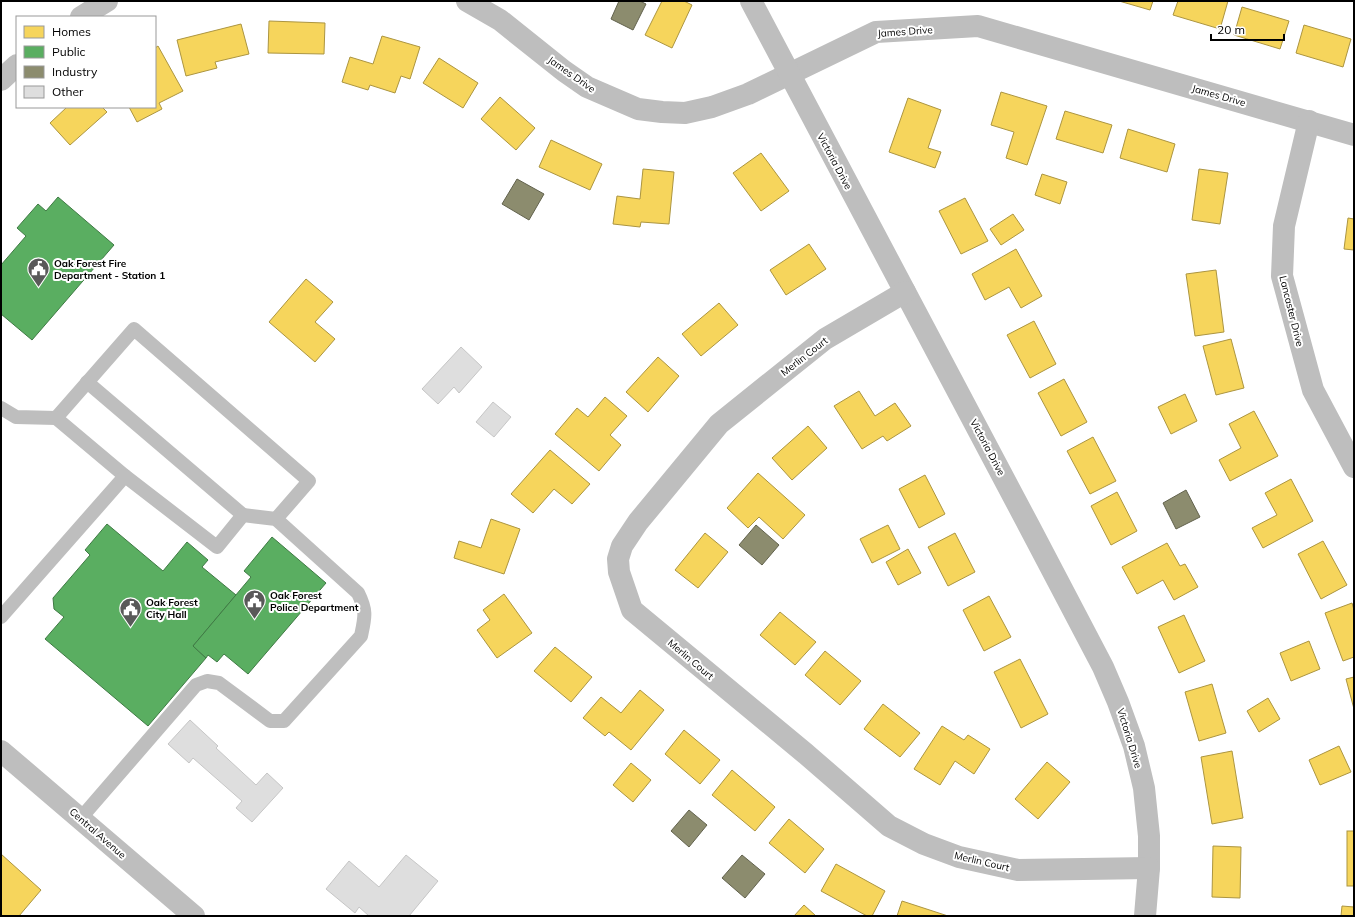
<svg xmlns="http://www.w3.org/2000/svg" width="1355" height="917" font-family="Mulish,sans-serif">
<style>
.homes{fill:#f6d55c;stroke:#ac9540}
.public{fill:#5aae61;stroke:#3f7a44}
.industry{fill:#8c8c6e;stroke:#62624d}
.building{fill:#dedede;stroke:#c6c6c6}
.lines{fill:none;stroke-linecap:round;stroke-linejoin:round}
.service{stroke:#bebebe;stroke-width:14}
.minor{stroke:#bebebe;stroke-width:22}
.tertiary{stroke:#bebebe;stroke-width:22}
.labels{text-anchor:middle;stroke-width:4;stroke-linejoin:round;paint-order:stroke}
.street-label{font-size:10px;fill:#000;stroke:#fff}
.poi-label{font-size:10px;font-weight:bold;fill:#000;stroke:#fff;text-anchor:start}
</style>
<rect width="100%" height="100%" fill="#fff"/>
<g class="homes">
<polygon points="662,1 684,1 692,5 672,48 645,35"/>
<polygon points="1119,1 1153,1 1150,10"/>
<polygon points="1178,1 1228,1 1220,29 1173,15"/>
<polygon points="1242,7 1289,21 1280,49 1234,35"/>
<polygon points="269,21 325,23 324,54 268,53"/>
<polygon points="241,24 249,54 215,62 217,68 186,76 177,40"/>
<polygon points="1304,25 1351,39 1343,67 1296,53"/>
<polygon points="382,36 420,47 410,79 401,76 395,93 370,85 368,90 342,82 350,57 373,64"/>
<polygon points="158,46 183,91 159,103 162,109 137,122 129,107 155,107 155,48"/>
<polygon points="439,58 478,83 463,108 423,83"/>
<polygon points="1001,92 1047,106 1027,165 1006,158 1014,132 991,125"/>
<polygon points="500,97 535,128 516,150 481,119"/>
<polygon points="908,98 941,110 928,148 941,152 935,168 889,152"/>
<polygon points="67,107 102,107 107,112 70,145 50,123"/>
<polygon points="1065,111 1112,125 1103,153 1056,139"/>
<polygon points="1128,129 1175,144 1167,172 1120,158"/>
<polygon points="551,140 602,164 590,190 539,167"/>
<polygon points="761,153 789,191 761,211 733,173"/>
<polygon points="643,169 674,172 669,224 641,222 640,227 613,224 617,196 640,199"/>
<polygon points="1199,169 1228,173 1220,224 1192,220"/>
<polygon points="1042,174 1067,182 1060,204 1035,195"/>
<polygon points="965,198 988,241 961,254 939,211"/>
<polygon points="1013,214 1024,230 1001,245 990,229"/>
<polygon points="1348,218 1354,219 1354,250 1344,249"/>
<polygon points="809,244 826,269 786,295 770,270"/>
<polygon points="1016,249 1042,296 1021,308 1009,287 985,300 972,274"/>
<polygon points="1216,270 1224,332 1195,336 1186,274"/>
<polygon points="306,279 333,302 315,322 335,339 315,362 269,322"/>
<polygon points="719,303 738,325 701,356 682,334"/>
<polygon points="1034,321 1056,364 1030,378 1007,335"/>
<polygon points="1231,339 1244,388 1216,395 1203,346"/>
<polygon points="658,357 679,376 648,412 626,392"/>
<polygon points="1064,379 1087,422 1061,436 1038,393"/>
<polygon points="859,391 875,416 895,403 911,426 887,441 883,436 862,449 834,406"/>
<polygon points="1185,394 1197,421 1171,434 1158,407"/>
<polygon points="605,397 627,416 610,435 621,445 599,471 555,434 577,408 588,417"/>
<polygon points="1254,411 1278,456 1230,481 1219,460 1241,448 1229,424"/>
<polygon points="808,426 827,448 792,480 772,458"/>
<polygon points="1093,437 1116,481 1090,494 1067,451"/>
<polygon points="550,450 590,484 572,504 554,489 533,513 511,494"/>
<polygon points="758,473 805,515 783,539 759,517 748,528 727,508"/>
<polygon points="925,475 945,514 919,528 899,489"/>
<polygon points="1291,479 1313,521 1263,548 1252,528 1277,515 1265,493"/>
<polygon points="1117,492 1137,531 1111,545 1091,506"/>
<polygon points="491,519 520,529 504,574 454,558 459,541 481,548"/>
<polygon points="888,525 900,549 872,563 860,539"/>
<polygon points="705,533 728,552 698,588 675,570"/>
<polygon points="955,533 975,572 948,586 928,547"/>
<polygon points="1323,541 1347,585 1321,599 1298,554"/>
<polygon points="1167,543 1180,566 1185,564 1198,587 1174,600 1163,580 1137,594 1122,567"/>
<polygon points="908,549 921,573 898,585 886,562"/>
<polygon points="504,594 532,633 497,658 477,630 490,620 483,610"/>
<polygon points="989,596 1011,637 984,651 963,610"/>
<polygon points="1352,603 1354,610 1354,657 1343,661 1325,613"/>
<polygon points="780,612 816,642 795,665 760,635"/>
<polygon points="1184,615 1205,661 1179,673 1158,627"/>
<polygon points="1309,641 1320,669 1291,681 1280,653"/>
<polygon points="555,647 592,677 571,702 534,671"/>
<polygon points="825,651 861,681 840,705 805,675"/>
<polygon points="1020,659 1048,714 1021,728 994,672"/>
<polygon points="1354,677 1354,709 1346,679"/>
<polygon points="1212,684 1226,733 1199,741 1185,692"/>
<polygon points="640,690 664,710 631,750 609,732 605,736 583,718 601,697 621,713"/>
<polygon points="1268,698 1280,719 1259,732 1247,711"/>
<polygon points="883,704 920,733 900,757 864,729"/>
<polygon points="942,726 964,740 968,735 990,749 974,774 955,761 940,785 914,769"/>
<polygon points="684,730 720,760 700,784 665,754"/>
<polygon points="1339,746 1351,772 1320,785 1309,760"/>
<polygon points="1232,751 1243,818 1212,824 1201,757"/>
<polygon points="1047,762 1070,782 1038,819 1015,799"/>
<polygon points="631,763 651,780 633,802 613,785"/>
<polygon points="732,770 775,807 755,831 712,795"/>
<polygon points="789,819 824,849 805,873 769,843"/>
<rect x="1347" y="831" width="7" height="55"/>
<polygon points="1213,846 1241,847 1240,898 1212,897"/>
<polygon points="1,854 41,890 19,916 1,916"/>
<polygon points="836,864 885,891 872,916 867,916 821,891"/>
<polygon points="902,901 948,916 897,916"/>
<polygon points="804,905 816,916 794,916"/>
<polygon points="1342,906 1354,907 1354,916 1341,916"/>
</g>
<g class="public">
<polygon points="58,197 114,245 32,340 1,314 1,265 26,236 17,228 38,204 46,211"/>
<polygon points="107,524 163,571 187,542 208,560 202,567 236,595 193,646 206,658 148,726 45,639 64,617 54,609 53,598 90,555 85,550"/>
<polygon points="272,537 326,583 248,674 224,654 217,662 208,655 206,658 193,646 251,577 244,571"/>
</g>
<g class="industry">
<polygon points="619,1 640,1 646,4 633,30 611,19"/>
<polygon points="517,179 544,194 529,220 502,204"/>
<polygon points="1186,490 1200,517 1176,529 1163,503"/>
<polygon points="756,525 779,545 762,565 739,545"/>
<polygon points="689,810 707,825 689,847 671,831"/>
<polygon points="742,855 765,874 745,898 722,878"/>
</g>
<g class="building">
<polygon points="461,347 482,367 459,393 454,387 438,404 422,389"/>
<polygon points="493,402 511,417 494,437 476,422"/>
<polygon points="190,720 218,746 216,748 256,785 267,773 283,788 252,822 236,808 242,801 193,758 189,763 168,744"/>
<polygon points="406,855 438,881 409,916 369,916 359,907 355,913 326,889 349,861 379,887"/>
</g>
<g class="lines">
<g class="service">
<polyline points="87,382 243,515"/>
<polyline points="1,408 16,417 56,418 134,329 309,481 276,519"/>
<polyline points="56,418 125,476"/>
<path d="M1,617L125,476L217,547L243,515L276,519L358,593C367,611 365,617 361,636L284,721H270L219,683L207,681L196,685L80,819"/>
</g>
<g class="minor">
<polyline points="467,1 500,20 564,71 587,87 638,109 662,112 685,113 712,107 748,94 876,32 978,26 1354,135"/>
<polyline points="751,1 1029,526 1103,667 1118,702 1134,746 1144,788 1149,836 1149,868 1145,916"/>
<polyline points="81,17 107,1"/>
<polyline points="1,80 17,65"/>
<polyline points="1309,121 1284,226 1282,276 1313,390 1354,467"/>
<polyline points="905,292 825,339 719,424 638,522 622,546 618,559 619,572 632,610 806,754 889,826 924,844 959,857 1018,870 1149,868"/>
</g>
<polyline class="tertiary" points="1,751 194,916"/>
</g>
<defs>
<symbol id="civic-pin" viewBox="-11 -11 22 30"><path d="M0 17L-7.5 6A9.5 9.5 0 1 1 7.5 6Z" fill="#595959" stroke="#fff"/><path d="M-.6-6.5H3V-4.5H.6V-3L4-1V1h2V6H-6V1h2V-1L-.6-3ZM-1.2 2.5V6h2.4V2.5Z" fill="#fff"/></symbol>
</defs>
<g fill-rule="evenodd">
<use href="#civic-pin" x="26" y="256" width="25" height="34"/>
<use href="#civic-pin" x="242" y="588" width="25" height="34"/>
<use href="#civic-pin" x="118" y="596" width="25" height="34"/>
</g>
<g class="labels">
<g class="street-label">
<text transform="translate(905 31) rotate(-4)" y="4">James Drive</text>
<text transform="translate(572 74) rotate(35)" y="4">James Drive</text>
<text transform="translate(1219 95) rotate(16)" y="4">James Drive</text>
<text transform="translate(835 161) rotate(62)" y="4">Victoria Drive</text>
<text transform="translate(1292 311) rotate(76)" y="4">Lancaster Drive</text>
<text transform="translate(804 356) rotate(-38)" y="4">Merlin Court</text>
<text transform="translate(988 447) rotate(62)" y="4">Victoria Drive</text>
<text transform="translate(691 659) rotate(40)" y="4">Merlin Court</text>
<text transform="translate(1130 738) rotate(73)" y="4">Victoria Drive</text>
<text transform="translate(98 833) rotate(41)" y="4">Central Avenue</text>
<text transform="translate(982 861) rotate(13)" y="4">Merlin Court</text>
</g>
<g class="poi-label">
<text x="54" y="267">Oak Forest Fire<tspan x="54" dy="12">Department - Station 1</tspan></text>
<text x="270" y="599">Oak Forest<tspan x="270" dy="12">Police Department</tspan></text>
<text x="146" y="606">Oak Forest<tspan x="146" dy="12">City Hall</tspan></text>
</g>
</g>
<rect width="1355" height="917" fill="none" stroke="#000000" stroke-width="4"/>
<rect x="16" y="16" width="140" height="92" fill="#ffffff" stroke="#999999"/>
<rect x="24" y="26" width="20" height="12" fill="#f6d55c" stroke="#999999"/>
<text x="52" y="36" font-size="12" fill="#000000">Homes</text>
<rect x="24" y="46" width="20" height="12" fill="#5aae61" stroke="#999999"/>
<text x="52" y="56" font-size="12" fill="#000000">Public</text>
<rect x="24" y="66" width="20" height="12" fill="#8c8c6e" stroke="#999999"/>
<text x="52" y="76" font-size="12" fill="#000000">Industry</text>
<rect x="24" y="86" width="20" height="12" fill="#dedede" stroke="#999999"/>
<text x="52" y="96" font-size="12" fill="#000000">Other</text>
<path d="M1211 34v6h73v-6" fill="none" stroke="#000000" stroke-width="2"/>
<text x="1217" y="34" font-size="12" fill="#000000" stroke="#ffffff" stroke-width="3" paint-order="stroke">20 m</text>
</svg>
